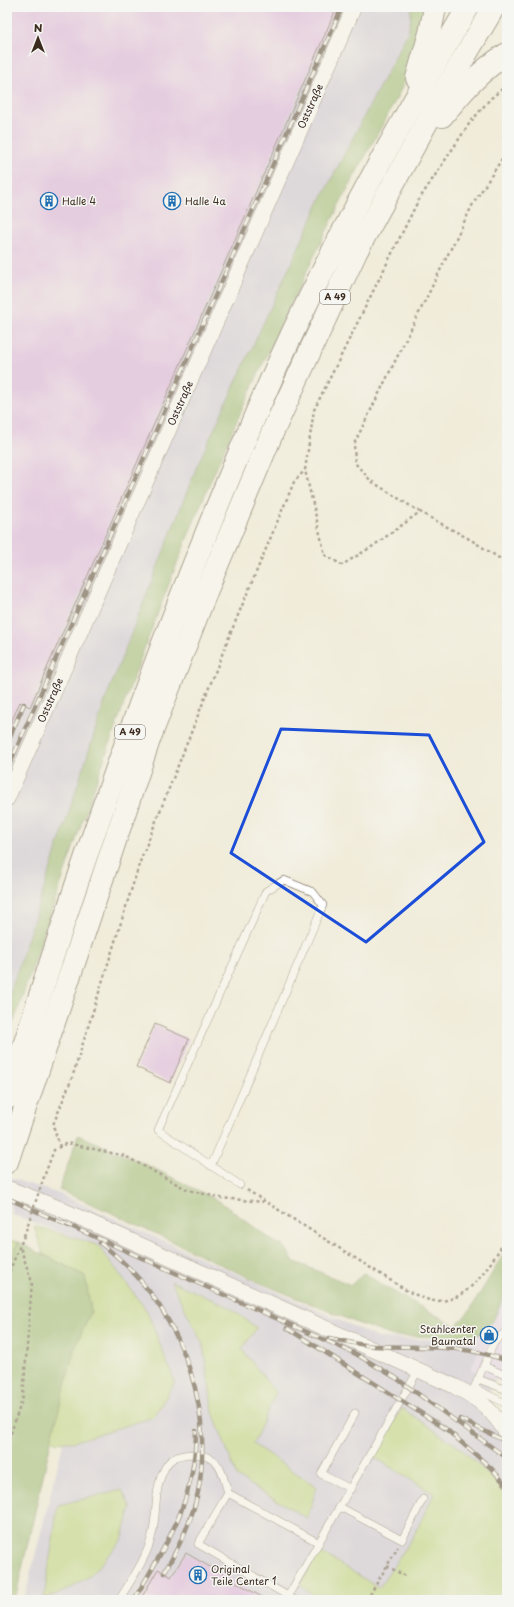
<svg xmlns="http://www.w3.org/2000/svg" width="514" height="1607" font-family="'Playpen Sans',sans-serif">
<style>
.built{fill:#e3d3f2}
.industrial{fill:#c6c0da}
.green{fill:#b6d176;stroke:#787e4a}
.forest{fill:#90b367;stroke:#666e42}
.building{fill:#d8a7e6}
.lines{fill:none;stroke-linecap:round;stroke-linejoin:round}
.service-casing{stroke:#56473a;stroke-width:8}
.minor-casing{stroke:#56473a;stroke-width:16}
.motorway-casing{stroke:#56473a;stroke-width:24}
.path{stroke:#56473a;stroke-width:2.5;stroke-dasharray:3 3;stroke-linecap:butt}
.service{stroke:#fff;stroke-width:7}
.minor{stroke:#fff;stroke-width:15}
.motorway{stroke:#fff;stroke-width:22}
.rail-casing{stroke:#3b2a1e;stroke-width:4.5}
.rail{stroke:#f6f6f2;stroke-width:3;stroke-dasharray:9;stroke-linecap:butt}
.path-bridge{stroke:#56473a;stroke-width:2.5;stroke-dasharray:3 3;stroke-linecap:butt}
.marked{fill:none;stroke:#1d4ed8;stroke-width:3;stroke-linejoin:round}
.labels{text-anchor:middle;stroke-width:3;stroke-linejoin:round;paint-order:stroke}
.shield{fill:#f6f6f2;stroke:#73675e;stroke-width:1}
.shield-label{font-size:9px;font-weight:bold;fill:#3b2a1e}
.street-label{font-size:10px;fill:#3b2a1e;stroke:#f6f6f2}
.poi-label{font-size:10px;fill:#3b2a1e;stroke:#f6f6f2;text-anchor:start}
</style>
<rect width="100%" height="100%" fill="#f6f6f2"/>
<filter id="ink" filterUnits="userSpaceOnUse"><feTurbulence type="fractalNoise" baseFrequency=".025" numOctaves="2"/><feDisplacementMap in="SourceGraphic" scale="8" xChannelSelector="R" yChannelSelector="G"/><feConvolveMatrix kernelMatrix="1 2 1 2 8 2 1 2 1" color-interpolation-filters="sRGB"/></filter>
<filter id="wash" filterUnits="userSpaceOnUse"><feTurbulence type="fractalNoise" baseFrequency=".012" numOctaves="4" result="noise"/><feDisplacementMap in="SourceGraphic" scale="16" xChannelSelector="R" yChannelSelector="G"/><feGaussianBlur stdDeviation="0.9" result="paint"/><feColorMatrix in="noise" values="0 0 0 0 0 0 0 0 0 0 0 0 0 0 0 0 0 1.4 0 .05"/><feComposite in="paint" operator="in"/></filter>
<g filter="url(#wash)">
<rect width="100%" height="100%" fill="#f1ecda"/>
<polygon class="built" points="507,1288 507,1385 471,1369 480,1348 462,1340 461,1337 480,1334 494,1319"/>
<g class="industrial">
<polygon points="7,7 411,7 411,17 408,32 321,199 197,466 106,698 7,1002"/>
<polygon points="7,1177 60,1194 379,1338 462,1340 480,1348 471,1369 495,1380 487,1398 507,1422 507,1600 24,1600 105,1275 96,1253 67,1235 11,1214 12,1210 10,1209 11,1204 7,1202"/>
</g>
<g class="green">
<polygon points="34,1226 98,1245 147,1311 175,1382 154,1417 73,1442 51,1441 74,1350 91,1311 85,1276 43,1254"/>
<polygon points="7,1240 18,1242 7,1274"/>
<polygon points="171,1281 229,1307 257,1328 242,1349 276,1393 253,1444 317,1487 307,1518 237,1477 213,1412 203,1345"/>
<polygon points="402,1408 460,1448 495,1480 507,1497 507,1600 319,1600 300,1585 319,1551 379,1588 413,1537 434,1494 372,1456"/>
<polygon points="122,1490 131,1508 122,1540 90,1576 61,1593 44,1598 58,1505"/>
</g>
<g class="forest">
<path d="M411,7H429C424,25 421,44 414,61C393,111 363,157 339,206C303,278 268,351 235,425C146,625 78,835 7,1042V1002L106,698L197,466L321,199L408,32L411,17Z"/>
<polygon points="78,1135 149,1166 219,1201 273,1241 286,1248 293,1261 351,1285 364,1273 387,1288 456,1326 470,1310 507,1248 507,1288 494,1319 480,1334 461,1337 393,1336 357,1323 256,1281 112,1213 59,1190"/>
<polygon points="18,1242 85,1276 91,1311 74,1350 51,1441 15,1600 7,1600 7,1274"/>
</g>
<g id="blocks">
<g class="building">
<polygon points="7,7 337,7 30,707 20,702 7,732"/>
<polygon points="155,1024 189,1039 170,1083 136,1067"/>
<polygon points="186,1553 267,1600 140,1600 158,1569 171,1577"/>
</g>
</g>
</g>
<g filter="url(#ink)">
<use href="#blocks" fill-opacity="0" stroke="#56473a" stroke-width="1"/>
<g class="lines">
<defs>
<g id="service">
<polyline points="211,1166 323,905 313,892 284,880 266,891 158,1130 240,1185"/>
<polyline points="484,1366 507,1376"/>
<polyline points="478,1379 507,1390"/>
<polyline points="474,1388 507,1404"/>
<polyline points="471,1395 494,1343 507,1330"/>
<polyline points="351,1489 321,1474 355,1413"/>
<polyline points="228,1493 198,1544 295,1600"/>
<polyline points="340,1507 402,1540 423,1499"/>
<polyline points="288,1596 419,1369"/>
<path d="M119,1600C131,1580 147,1558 152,1535C158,1511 153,1488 166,1466C174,1452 200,1451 213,1460C222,1466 225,1483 228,1493L319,1543"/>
</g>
<g id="minor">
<polyline points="7,799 354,7"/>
<path d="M7,1188L56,1207L454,1386C479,1399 492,1409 507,1434"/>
</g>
<g id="motorway">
<polyline points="417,78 430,33 435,7"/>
<path d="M442,116C461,93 481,69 507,54"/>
<path d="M7,1098C32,1022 55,946 81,871C134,715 193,560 258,409C318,270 392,137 468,7"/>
<polyline points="7,1162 150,737 206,592 273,431 356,252 439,100 494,7"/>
</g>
</defs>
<use href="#service" class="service-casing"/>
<use href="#minor" class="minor-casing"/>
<use href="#motorway" class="motorway-casing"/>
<g class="path">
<polyline points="507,85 490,99 469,124 418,201 314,410 305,470 325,555 342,565 373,546 420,512 471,540 507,563"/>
<polyline points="420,512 371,481 355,463 354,444 473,204 507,151"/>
<polyline points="60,1147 53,1125 72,1078 141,859 231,632 294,482 305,470"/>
<polyline points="45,1174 54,1150 67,1143 125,1156 188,1190 221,1198 263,1202"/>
<path d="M247,1190L409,1292C417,1295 428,1301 436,1301C471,1302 490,1263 507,1238"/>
<polyline points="7,1277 24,1236"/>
<polyline points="7,1445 23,1397 32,1282 20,1247"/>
<polyline points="387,1566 405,1576"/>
<polyline points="367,1600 398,1547"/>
</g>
<use href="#service" class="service"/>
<use href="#minor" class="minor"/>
<use href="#motorway" class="motorway"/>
<defs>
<g id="rail">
<polyline points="7,743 24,704"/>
<polyline points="7,770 342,7"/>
<polyline points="7,1198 69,1226"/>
<polyline points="64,1223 356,1354 396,1378 507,1458"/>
<path d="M100,1243C176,1298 216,1401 198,1492C192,1521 179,1547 164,1573"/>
<polyline points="287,1328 446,1429 491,1468 507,1486"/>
<path d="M329,1338C344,1341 359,1345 374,1346C422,1348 460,1343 507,1361"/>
<polyline points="460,1419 507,1442"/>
<path d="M134,1600C168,1541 195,1502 196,1431"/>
</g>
</defs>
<use href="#rail" class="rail-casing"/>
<use href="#rail" class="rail"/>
<polyline class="path-bridge" points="24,1236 45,1174"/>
</g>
</g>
<path d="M0 0H514V1607H0ZM281,729L429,735L484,842L366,942L231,853Z" fill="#f1ecda" fill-opacity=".55" fill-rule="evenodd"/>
<path class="marked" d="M281,729L429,735L484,842L366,942L231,853Z"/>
<defs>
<symbol id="building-ring" viewBox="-11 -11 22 22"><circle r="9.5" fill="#f6f6f2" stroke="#1f6fb2" stroke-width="1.5"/><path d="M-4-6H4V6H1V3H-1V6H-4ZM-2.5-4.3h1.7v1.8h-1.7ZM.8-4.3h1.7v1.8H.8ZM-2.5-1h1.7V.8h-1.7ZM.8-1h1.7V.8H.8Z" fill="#1f6fb2"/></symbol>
<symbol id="shop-ring" viewBox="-11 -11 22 22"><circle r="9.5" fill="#f6f6f2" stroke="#1f6fb2" stroke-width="1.5"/><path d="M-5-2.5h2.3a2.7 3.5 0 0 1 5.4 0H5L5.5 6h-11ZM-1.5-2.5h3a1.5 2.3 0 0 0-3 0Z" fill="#1f6fb2"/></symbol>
</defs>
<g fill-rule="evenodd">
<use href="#building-ring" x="39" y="191" width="20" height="20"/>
<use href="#building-ring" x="162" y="191" width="20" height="20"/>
<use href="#shop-ring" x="479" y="1325" width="20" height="20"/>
<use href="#building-ring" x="188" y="1565" width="20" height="20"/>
</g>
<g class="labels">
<g class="shield">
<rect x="320" y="290" width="30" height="14" rx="3"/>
<rect x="115" y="725" width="30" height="14" rx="3"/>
</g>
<g class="shield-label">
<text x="335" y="300">A 49</text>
<text x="130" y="735">A 49</text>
</g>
<g class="street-label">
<text transform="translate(310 106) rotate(-66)" y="4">Oststraße</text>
<text transform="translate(180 403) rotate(-66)" y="4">Oststraße</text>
<text transform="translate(50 700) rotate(-66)" y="4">Oststraße</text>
</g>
<g class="poi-label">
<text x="62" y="205">Halle 4</text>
<text x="185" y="205">Halle 4a</text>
<text x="476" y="1333" text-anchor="end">Stahlcenter<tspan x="476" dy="12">Baunatal</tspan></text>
<text x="211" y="1573">Original<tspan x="211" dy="12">Teile Center 1</tspan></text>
</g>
</g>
<rect width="514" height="1607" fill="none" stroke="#f6f6f2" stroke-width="24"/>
<g transform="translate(38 38)" stroke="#f6f6f2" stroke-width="3" paint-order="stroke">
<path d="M0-3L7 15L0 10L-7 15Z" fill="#3b2a1e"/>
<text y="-6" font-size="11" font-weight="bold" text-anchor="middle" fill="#3b2a1e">N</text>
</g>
</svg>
